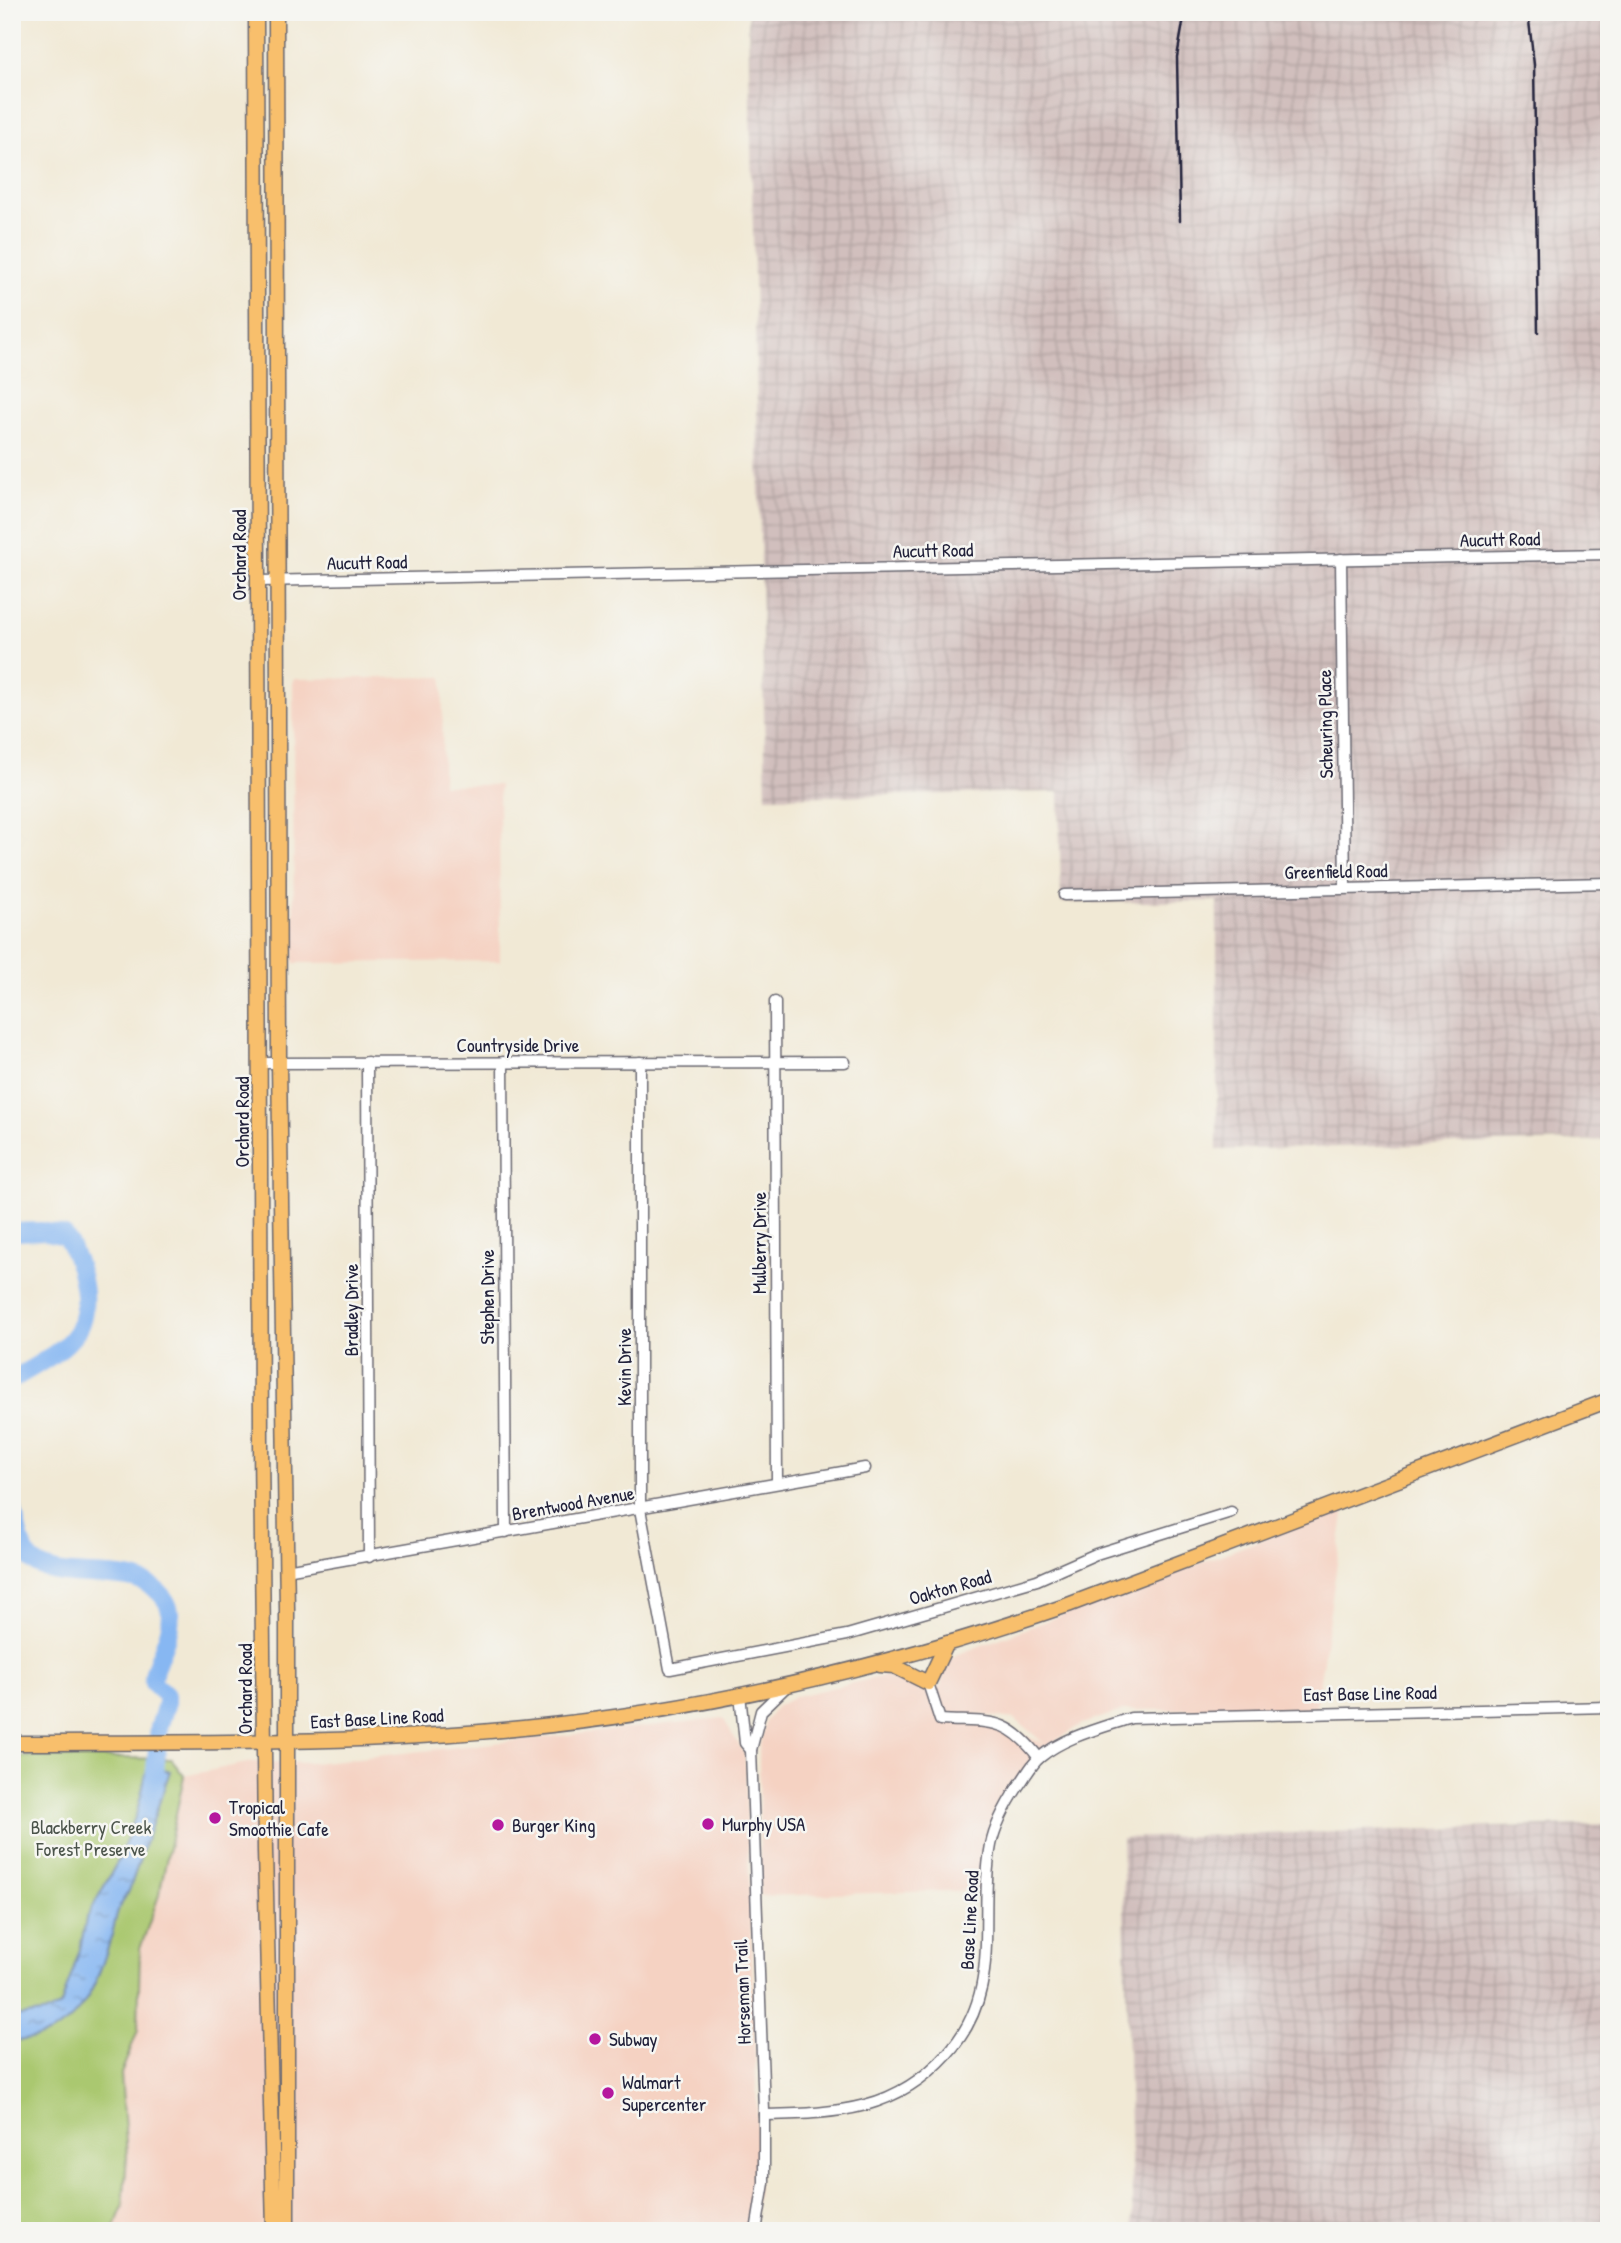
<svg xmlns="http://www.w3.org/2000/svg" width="1621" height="2243" font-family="'Patrick Hand',sans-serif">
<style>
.built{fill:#f5d2c2;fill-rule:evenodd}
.industrial{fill:url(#industrial-grid)}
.park{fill:#aac870;stroke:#667556;stroke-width:2}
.water{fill:url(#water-ripples);stroke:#546c96;stroke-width:2}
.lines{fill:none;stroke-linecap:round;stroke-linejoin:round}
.river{stroke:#87b7f2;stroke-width:18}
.minor-casing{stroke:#6a6871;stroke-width:13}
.major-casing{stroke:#6a6871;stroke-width:17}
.minor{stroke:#fff;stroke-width:10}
.major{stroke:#f8bf6c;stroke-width:14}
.rail{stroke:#22223b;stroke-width:2.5}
.poi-dot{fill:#b5179e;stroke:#f6f6f2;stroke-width:2.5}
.labels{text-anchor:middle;stroke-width:5;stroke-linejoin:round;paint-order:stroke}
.street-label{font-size:19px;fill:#22223b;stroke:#f6f6f2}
.poi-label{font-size:19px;fill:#22223b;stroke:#f6f6f2;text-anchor:start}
.park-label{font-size:19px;fill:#4b544b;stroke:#f6f6f2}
</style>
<defs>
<pattern id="industrial-grid" width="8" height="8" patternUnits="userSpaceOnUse" patternTransform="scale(1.75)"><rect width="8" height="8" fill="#d1bfbd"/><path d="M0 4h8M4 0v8" fill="none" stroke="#b3a4a3"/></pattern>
<pattern id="water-ripples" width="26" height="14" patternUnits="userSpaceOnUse" patternTransform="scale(1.75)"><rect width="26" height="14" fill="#87b7f2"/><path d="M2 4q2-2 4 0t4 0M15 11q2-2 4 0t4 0" fill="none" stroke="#6e94c5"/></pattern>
</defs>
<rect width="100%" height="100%" fill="#f6f6f2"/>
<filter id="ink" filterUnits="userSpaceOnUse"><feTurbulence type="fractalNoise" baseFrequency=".0143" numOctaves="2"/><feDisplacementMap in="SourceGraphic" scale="14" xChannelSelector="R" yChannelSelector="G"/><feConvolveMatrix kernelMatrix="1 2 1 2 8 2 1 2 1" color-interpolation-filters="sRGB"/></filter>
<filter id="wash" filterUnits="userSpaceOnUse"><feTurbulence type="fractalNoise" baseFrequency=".00686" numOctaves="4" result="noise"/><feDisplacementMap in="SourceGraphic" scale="28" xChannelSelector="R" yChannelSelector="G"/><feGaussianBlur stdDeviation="1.57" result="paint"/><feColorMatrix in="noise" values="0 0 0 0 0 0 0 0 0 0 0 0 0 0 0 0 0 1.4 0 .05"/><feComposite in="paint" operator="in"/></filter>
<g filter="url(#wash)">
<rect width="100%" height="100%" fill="#f1e9d5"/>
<g class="built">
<polygon points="443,677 442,785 499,785 500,961 294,963 293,679"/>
<path d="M1345,1508L1316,1708L1124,1710L1082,1724L1047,1746L1003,1803L990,1828L983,1858V1890L760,1896L759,1749L765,1722L776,1707L796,1696L897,1673L941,1688L942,1669L956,1655ZM973,1714L1015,1719L1045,1744L974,1715Z"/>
<polygon points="723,1718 745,1755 759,2175 755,2209 748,2231 113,2231 123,2206 127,2157 121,2074 138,2030 140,1949 159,1895 184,1776 252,1762 313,1763"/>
</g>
<g class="industrial">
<polygon points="748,12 1609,12 1609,1140 1217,1150 1217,901 1061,903 1059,792 766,797"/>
<polygon points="1609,1824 1609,2231 1133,2231 1122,1838"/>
</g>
<polygon class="park" points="12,1756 171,1759 184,1776 159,1895 140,1949 138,2030 121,2074 127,2157 123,2206 113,2231 12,2231"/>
<path class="water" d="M147,1770L170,1771L129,1891C116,1905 116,1923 110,1941C93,1996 75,2039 12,2041V2017L50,2012L61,2005L80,1949L86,1919L119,1859L137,1812Z"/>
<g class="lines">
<g class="river">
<path d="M12,1232L42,1231L65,1236C81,1263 96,1312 71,1339C59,1354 29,1369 12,1380"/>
<path d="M12,1504C17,1522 18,1550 35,1563C69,1588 140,1559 166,1601C182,1627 150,1663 153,1683L166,1695V1705L159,1727L153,1793"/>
</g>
</g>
</g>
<g filter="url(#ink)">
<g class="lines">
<defs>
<g id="minor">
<polyline points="1341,559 1345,888"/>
<polyline points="259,581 1609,554"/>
<polyline points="1064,895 1609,883"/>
<polyline points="775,1002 777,1483"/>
<polyline points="367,1062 369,1557"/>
<polyline points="503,1062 506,1532"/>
<polyline points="640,1062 640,1509 670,1669 847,1635 1037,1580 1096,1554 1231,1512"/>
<polyline points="261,1063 845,1062"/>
<polyline points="286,1570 865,1468"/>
<path d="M928,1683L940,1720C990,1723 1006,1715 1039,1758"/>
<polyline points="740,1694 745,1743 751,1750"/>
<path d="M764,2115C838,2113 895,2112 948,2053C1005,1989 977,1919 991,1845C995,1825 1006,1805 1017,1788C1024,1779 1031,1765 1039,1758C1064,1737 1101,1728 1131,1718L1609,1707"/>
<polyline points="756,2231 764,2183 764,2111 751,1750 761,1711 788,1685"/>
</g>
<g id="major">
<polyline points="256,12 261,1444 265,1851 274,2231"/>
<polyline points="276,12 279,1063 287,1609 287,2231"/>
<polyline points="880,1665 894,1666 928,1683 947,1643"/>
<path d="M12,1743C183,1742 354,1745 523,1728C708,1710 893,1665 1068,1605L1609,1400"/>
</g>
</defs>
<use href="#minor" class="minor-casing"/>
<use href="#major" class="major-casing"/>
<use href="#minor" class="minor"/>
<use href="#major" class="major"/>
<g class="rail">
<polyline points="1528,12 1534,65 1538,332"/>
<polyline points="1180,221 1177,57 1185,12"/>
</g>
</g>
</g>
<g class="poi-dot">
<circle cx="215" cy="1818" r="7"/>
<circle cx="708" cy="1824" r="7"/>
<circle cx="498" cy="1825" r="7"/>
<circle cx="595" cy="2039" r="7"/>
<circle cx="608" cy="2093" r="7"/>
</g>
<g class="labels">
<g class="street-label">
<text transform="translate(1500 539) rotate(-1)" y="7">Aucutt Road</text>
<text transform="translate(933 550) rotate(-1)" y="7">Aucutt Road</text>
<text transform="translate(239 555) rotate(-90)" y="7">Orchard Road</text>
<text transform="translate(367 562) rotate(-1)" y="7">Aucutt Road</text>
<text transform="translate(1325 724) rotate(-91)" y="7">Scheuring Place</text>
<text transform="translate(1336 871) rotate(-1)" y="7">Greenfield Road</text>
<text x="518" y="1052">Countryside Drive</text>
<text transform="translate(242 1122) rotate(-90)" y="7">Orchard Road</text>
<text transform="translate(759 1243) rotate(-90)" y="7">Mulberry Drive</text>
<text transform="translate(487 1297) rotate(-90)" y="7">Stephen Drive</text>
<text transform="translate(351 1310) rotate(-90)" y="7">Bradley Drive</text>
<text transform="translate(624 1367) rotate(-90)" y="7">Kevin Drive</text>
<text transform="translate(573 1503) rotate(-10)" y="7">Brentwood Avenue</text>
<text transform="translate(950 1587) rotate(-16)" y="7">Oakton Road</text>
<text transform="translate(245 1689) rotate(-90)" y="7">Orchard Road</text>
<text transform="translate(1370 1693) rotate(-1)" y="7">East Base Line Road</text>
<text transform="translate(377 1718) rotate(-3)" y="7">East Base Line Road</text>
<text transform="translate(969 1920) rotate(-87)" y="7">Base Line Road</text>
<text transform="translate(742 1992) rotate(-92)" y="7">Horseman Trail</text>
</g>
<g class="poi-label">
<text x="229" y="1814">Tropical<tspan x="229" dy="22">Smoothie Cafe</tspan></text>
<text x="722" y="1831">Murphy USA</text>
<text x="512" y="1832">Burger King</text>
<text x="609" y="2046">Subway</text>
<text x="622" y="2089">Walmart<tspan x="622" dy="22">Supercenter</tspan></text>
</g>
<g class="park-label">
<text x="91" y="1834">Blackberry Creek<tspan x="91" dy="22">Forest Preserve</tspan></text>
</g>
</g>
<rect width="1621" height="2243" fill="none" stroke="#f6f6f2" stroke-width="42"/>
</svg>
